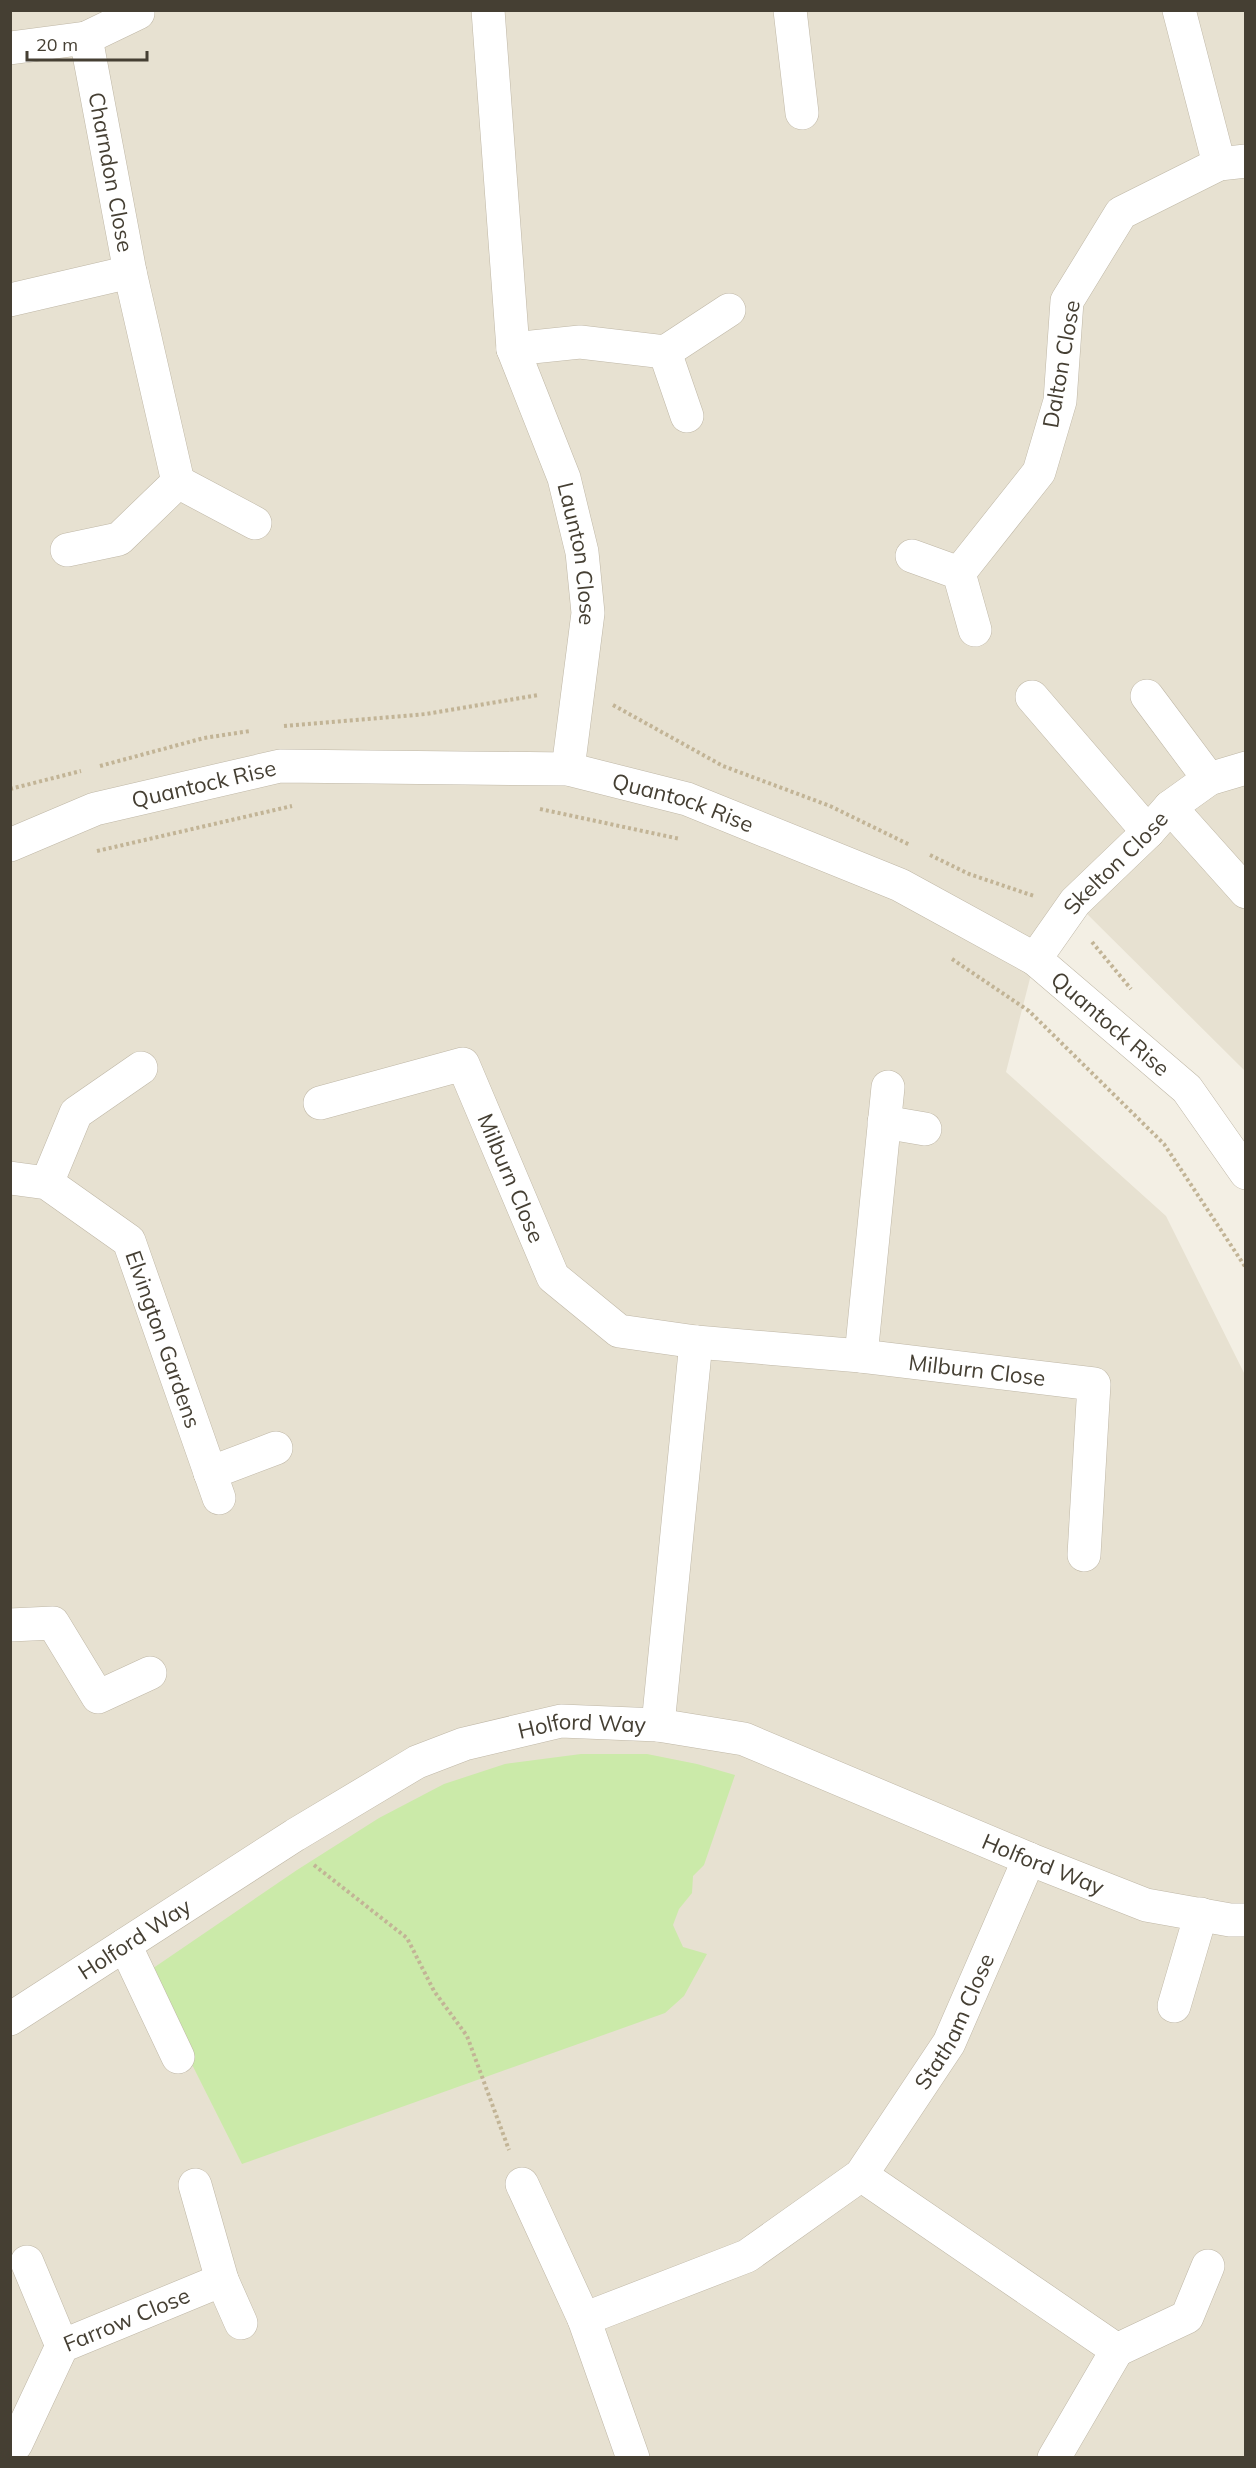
<svg xmlns="http://www.w3.org/2000/svg" width="1256" height="2468" font-family="Mulish,sans-serif">
<style>
.residential{fill:#e7e1d1}
.green{fill:#cbeaa9}
.lines{fill:none;stroke-linecap:round;stroke-linejoin:round}
.minor-casing{stroke:#bfb7a6;stroke-width:34}
.path{stroke:#c2b496;stroke-width:4;stroke-dasharray:3 3;stroke-linecap:butt}
.minor{stroke:#fff;stroke-width:33}
.labels{text-anchor:middle;stroke-width:4.5;stroke-linejoin:round;paint-order:stroke}
.street-label{font-size:22px;fill:#453f33;stroke:#fff}
</style>
<rect width="100%" height="100%" fill="#f3efe4"/>
<polygon class="residential" points="11,11 1245,11 1245,1071 1075,902 1035,959 1006,1072 1166,1216 1245,1375 1245,2457 11,2458"/>
<polygon class="green" points="581,1754 647,1754 697,1764 735,1775 704,1865 693,1876 692,1893 679,1909 673,1925 683,1947 707,1954 684,1996 665,2013 242,2164 146,1973 297,1870 379,1818 444,1784 505,1764"/>
<g class="lines">
<defs>
<g id="minor">
<path id="s1" d="M488,10L513,349L564,478L582,552L588,613L568,769"/>
<polyline points="790,10 802,113"/>
<polyline points="1179,10 1219,164"/>
<polyline points="86,38 138,13"/>
<path id="s2" d="M10,48L86,38L130,272L178,482L119,539L67,550"/>
<polyline points="10,300 130,272"/>
<polyline points="513,349 580,342 665,352 729,310"/>
<polyline points="665,352 687,416"/>
<polyline points="178,482 255,523"/>
<polyline points="912,556 959,573 975,630"/>
<polyline points="959,573 1039,472 1060,401 1067,301 1121,213 1219,164 1246,161"/>
<polyline points="1147,696 1209,779"/>
<polyline points="1032,697 1148,832"/>
<polyline points="1170,807 1246,892"/>
<path id="s3" d="M10,845L95,809L280,766L568,769L687,799L900,885L1035,959L1187,1089L1246,1173"/>
<path id="s4" d="M1035,959L1075,902L1148,832L1170,807L1209,779L1246,768"/>
<path id="s5" d="M320,1103L463,1064L553,1277L619,1331L696,1342L861,1356L1094,1384L1084,1555"/>
<polyline points="884,1122 925,1129"/>
<path id="s6" d="M10,1178L47,1183L129,1241L219,1498"/>
<polyline points="47,1183 76,1113 141,1068"/>
<polyline points="861,1356 888,1087"/>
<polyline points="210,1473 276,1448"/>
<polyline points="10,1625 53,1623 98,1697 150,1673"/>
<polyline points="658,1725 696,1342"/>
<polyline points="125,1945 178,2057"/>
<polyline points="1174,2006 1201,1914"/>
<path id="s7" d="M10,2019L295,1835L417,1762L464,1744L561,1721L658,1725L744,1739L1029,1859L1146,1905L1230,1920H1246"/>
<polyline points="861,2175 1117,2350 1054,2458"/>
<polyline points="522,2184 584,2319 633,2458"/>
<polyline points="195,2185 222,2280"/>
<polyline points="27,2262 62,2346"/>
<path id="s8" d="M584,2319L747,2256L861,2175L949,2043L1029,1859"/>
<polyline points="1117,2350 1187,2317 1208,2266"/>
<path id="s9" d="M10,2444H16L62,2346L222,2280L241,2323"/>
</g>
</defs>
<use href="#minor" class="minor-casing"/>
<g class="path">
<polyline points="613,705 723,766 830,806 910,845"/>
<polyline points="284,726 426,714 539,695"/>
<polyline points="100,766 204,738 250,731"/>
<polyline points="10,789 81,771"/>
<polyline points="540,809 680,839"/>
<polyline points="97,851 292,806"/>
<polyline points="930,855 969,874 1034,896"/>
<polyline points="1092,942 1131,989"/>
<polyline points="952,959 1029,1011 1164,1144 1246,1268"/>
<polyline points="314,1865 407,1938 434,1991 467,2036 509,2150"/>
</g>
<use href="#minor" class="minor"/>
</g>
<g class="labels">
<g class="street-label">
<text dy="8" stroke="none"><textPath href="#s2" startOffset="213">Charndon Close</textPath></text>
<text transform="translate(1061 364) rotate(-80)" y="8">Dalton Close</text>
<text dy="8" stroke="none"><textPath href="#s1" startOffset="556">Launton Close</textPath></text>
<text dy="8" stroke="none"><textPath href="#s3" startOffset="204">Quantock Rise</textPath></text>
<text dy="8" stroke="none"><textPath href="#s3" startOffset="690">Quantock Rise</textPath></text>
<text dy="8" stroke="none"><textPath href="#s4" startOffset="126">Skelton Close</textPath></text>
<text dy="8" stroke="none"><textPath href="#s3" startOffset="1176">Quantock Rise</textPath></text>
<text dy="8" stroke="none"><textPath href="#s5" startOffset="272">Milburn Close</textPath></text>
<text dy="8" stroke="none"><textPath href="#s6" startOffset="242">Elvington Gardens</textPath></text>
<text dy="8" stroke="none"><textPath href="#s5" startOffset="825">Milburn Close</textPath></text>
<text dy="8" stroke="none"><textPath href="#s7" startOffset="652">Holford Way</textPath></text>
<text dy="8" stroke="none"><textPath href="#s7" startOffset="1140">Holford Way</textPath></text>
<text dy="8" stroke="none"><textPath href="#s7" startOffset="148">Holford Way</textPath></text>
<text dy="8" stroke="none"><textPath href="#s8" startOffset="495">Statham Close</textPath></text>
<text dy="8" stroke="none"><textPath href="#s9" startOffset="184">Farrow Close</textPath></text>
</g>
</g>
<rect width="1256" height="2468" fill="none" stroke="#453f33" stroke-width="24"/>
<path d="M27 51v9h120v-9" fill="none" stroke="#453f33" stroke-width="3"/>
<text x="36" y="51" font-size="18" fill="#453f33" stroke="#ffffff" stroke-width="4.5" paint-order="stroke">20 m</text>
</svg>
